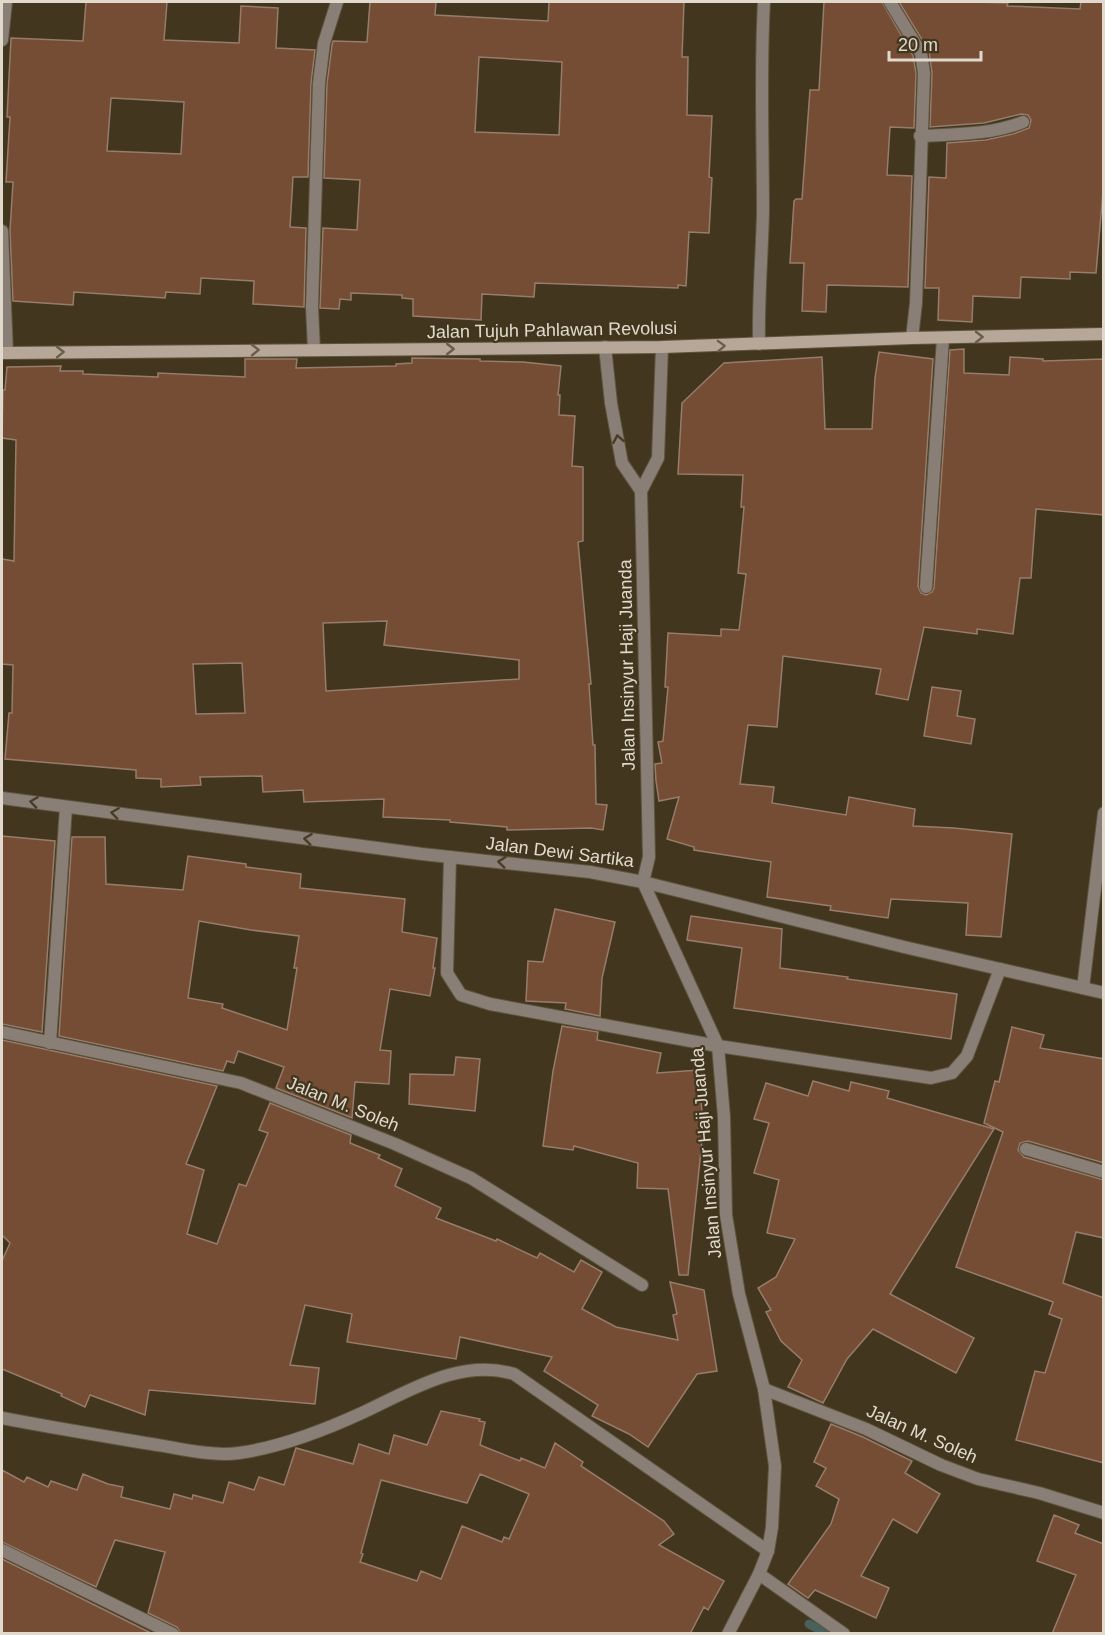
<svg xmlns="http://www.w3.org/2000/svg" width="1105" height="1635" font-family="Helvetica,sans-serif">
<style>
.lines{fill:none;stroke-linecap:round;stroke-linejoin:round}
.stream{stroke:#49605c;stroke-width:9}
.building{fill:#744d34;stroke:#977c6b;stroke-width:1.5;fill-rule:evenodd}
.service-casing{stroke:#5f543d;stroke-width:14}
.minor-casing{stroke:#5f543d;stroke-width:14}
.tertiary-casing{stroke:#5f543d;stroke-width:14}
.secondary-casing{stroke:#5f543d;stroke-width:14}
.service{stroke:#897f76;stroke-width:12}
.minor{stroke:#897f76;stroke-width:12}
.tertiary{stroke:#897f76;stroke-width:12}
.secondary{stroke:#b7a798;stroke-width:12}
.oneway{stroke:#6b5e49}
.oneway2{stroke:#493d27}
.labels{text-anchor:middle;stroke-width:4.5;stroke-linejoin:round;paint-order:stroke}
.street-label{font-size:18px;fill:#e1dacc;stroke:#42361e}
</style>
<rect width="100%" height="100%" fill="#42361e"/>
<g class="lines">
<polyline class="stream" points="809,1624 828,1634"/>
</g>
<g class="building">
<path d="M86,2H167L164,40L239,43L241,6L278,8L276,48L315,50L311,83L308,177H293L290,227L306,228L304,307L253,304L254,281L201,278L200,294L166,292L165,298L74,292L73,305L13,301L10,231L13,182H6L10,117H7L11,38L83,41ZM111,98L184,102L181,154L107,151Z"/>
<path d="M370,2H436L435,15L548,21L549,2H684L682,57H688L687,115L712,116L709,177L712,178L709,233L689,232L686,286L678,285V288L535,283L534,297L482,294L481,320L413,316V299L402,298V295L351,293V300L340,299L339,309L320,308L323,228L357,230L360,180L324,178L327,84L332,45L333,41L367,42ZM479,57L562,62L559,135L475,132Z"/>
<polygon points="824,2 882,2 913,56 916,73 914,128 890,127 887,175 912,176 908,287 827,285 826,312 802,311 804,263 790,263 794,201 796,199 802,199 810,90 819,90"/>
<polygon points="899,2 973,2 1008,3 1007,6 1080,9 1081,2 1104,2 1104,180 1096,273 1070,272 1070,279 1021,277 1020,298 973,296 972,322 938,320 939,288 925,288 929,177 946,178 947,143 986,140 1013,134 1029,128 1031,120 1028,115 1021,114 984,123 930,127 932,73 929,51"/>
<polygon points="964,349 964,373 1009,375 1010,357 1043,359 1043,361 1104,359 1104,515 1036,509 1031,578 1020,578 1013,634 977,629 977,634 924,627 908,700 876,694 881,669 783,656 777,727 748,725 740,784 774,787 772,803 846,815 849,797 915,809 913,826 954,828 1012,834 1001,937 966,935 968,903 891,899 888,918 830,910 831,906 767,897 771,862 694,850 694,847 667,839 679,797 659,801 656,781 655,764 662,763 658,742 663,741 668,687 665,687 668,633 721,636 721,629 739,630 746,574 738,573 744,507 741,507 743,475 678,474 682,403 724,363 822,357 825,429 872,429 875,378 879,352 933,359 918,586 921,593 926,595 932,592 934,588 950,350"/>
<path d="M412,358L480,359V361L523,362L561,366L558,395H560L559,415L575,416L572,466L583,467V541L578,542L591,684H589L593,745H595L596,804L607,805L603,830L591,828L507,830V827L450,822V820L383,817L384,799L304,802L303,790L263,792L262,776L200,777L201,785L161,787V779L136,778V770L5,759L9,713H12L13,665L2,664V559L14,561L16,440L2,438L3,390H5L7,367L61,366L60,371H83V374L158,377V373L245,377V359H297L296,368L396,366V364L412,363ZM387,621L384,645L519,660V679L326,691L323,623ZM242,663L245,713L196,714L193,664Z"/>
<polygon points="932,687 961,691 957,716 975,719 971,744 924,736"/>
<polygon points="2,836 55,841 42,1032 2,1024"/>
<path d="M72,837H105L106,884L183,890L188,856L246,864V867L301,874L300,888L405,899L402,932L437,938L433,968H435L430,996L390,989L380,1050L391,1051L389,1084L355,1082L352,1118L276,1088L284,1067L238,1051L234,1063L227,1061L223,1071L59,1036ZM199,921L251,930L299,936L294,968H297L287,1030L222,1008L223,1004L188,998Z"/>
<polygon points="555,909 615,922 602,978 600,1016 565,1009 566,1003 526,1001 528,961 543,962"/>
<polygon points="691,916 782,929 780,968 848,977 847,979 957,994 951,1039 734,1008 742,948 687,940"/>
<polygon points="562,1026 598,1032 597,1040 661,1053 657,1073 699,1070 702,1112 705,1112 688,1275 679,1275 668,1189 637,1188 638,1163 574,1146 573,1150 543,1146 553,1071"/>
<polygon points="1012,1027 1044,1035 1040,1048 1104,1059 1104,1163 1028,1141 1020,1143 1018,1150 1024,1157 1104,1180 1104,1238 1076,1232 1063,1283 1104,1298 1104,1463 1016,1440 1035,1371 1045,1373 1062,1319 1049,1314 1053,1302 956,1267 1003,1132 984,1123 995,1081 999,1082"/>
<polygon points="2,1040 217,1086 186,1164 204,1170 187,1234 217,1244 239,1184 246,1186 268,1133 259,1130 270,1103 351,1135 350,1143 380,1155 378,1158 402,1169 395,1186 441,1208 436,1218 496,1241 497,1239 537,1258 540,1253 574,1272 581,1260 602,1272 582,1309 616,1327 678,1340 673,1315 677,1314 670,1282 704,1290 717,1371 697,1374 648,1447 629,1434 592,1416 598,1405 544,1371 552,1357 460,1337 456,1359 347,1342 352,1314 305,1305 290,1365 319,1368 315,1404 149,1390 145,1415 90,1395 85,1407 61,1396 62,1394 2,1369 2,1261 10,1243 2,1235"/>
<polygon points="456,1057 480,1059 475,1111 409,1104 410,1074 454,1075"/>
<polygon points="813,1081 849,1091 851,1082 889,1091 887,1098 994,1129 890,1294 974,1338 956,1373 873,1329 847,1359 823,1403 788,1387 802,1360 781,1341 766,1312 771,1310 758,1288 776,1277 795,1239 767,1233 779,1180 754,1173 769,1123 754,1119 766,1083 808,1096"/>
<path d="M441,1411L480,1419L479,1421L485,1422L480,1445L520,1461L521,1458L545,1468L555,1443L583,1462L581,1466L664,1521L674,1534L659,1545L724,1581L708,1610L704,1607L690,1634H181L177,1627L148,1613L165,1552L115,1540L96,1587L2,1542V1470L24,1482L27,1477L48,1487L51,1481L77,1490L83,1474L108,1484L123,1487L121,1497L170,1509L174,1494L192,1499L193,1495L223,1503L229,1482L254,1490L259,1477L284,1485L296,1448L353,1464L359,1444L389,1454L394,1435L427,1445ZM480,1474L529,1494L509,1539L504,1537L502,1542L462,1526L441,1579L421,1571L417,1581L360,1562L363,1554L361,1553L381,1480L467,1503Z"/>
<polygon points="831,1424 863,1437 912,1461 905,1473 940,1494 917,1533 893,1519 861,1576 889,1588 876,1618 815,1590 808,1598 788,1584 831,1524 839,1499 816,1486 826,1468 814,1462"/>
<polygon points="1054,1515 1079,1525 1075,1533 1104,1544 1104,1634 1052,1634 1076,1575 1037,1561"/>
<polygon points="2,1559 153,1634 2,1634"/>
</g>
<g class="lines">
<defs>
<polyline id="service" points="718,1046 931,1078 952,1073 967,1056 1000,969"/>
<g id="minor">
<polyline points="890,2 921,53 924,73 916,303 912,338"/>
<path d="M920,136C955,134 990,135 1023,122"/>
<path d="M759,344C758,300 762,256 763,212C763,142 760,72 764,2"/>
<polyline points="314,350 312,307 319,83 324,43 337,2"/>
<polyline points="926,587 943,338"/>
<polyline points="450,857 447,973 461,995 490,1004 718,1046"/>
<polyline points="1083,988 1104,813"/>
<polyline points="2,1032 241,1083 395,1144 471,1178 642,1285"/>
<polyline points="50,1043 66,807"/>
<polyline points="1026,1149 1104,1172"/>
<path d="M2,1418C49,1427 97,1435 145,1443C175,1447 209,1457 239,1453C282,1447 325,1430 364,1412C411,1390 461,1358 514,1374L768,1551"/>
<polyline points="2,1550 173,1634"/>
<polyline points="759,1574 844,1634"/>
</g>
<g id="tertiary">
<polyline points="2,40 6,2"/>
<polyline points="2,231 7,353"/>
<polyline points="605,347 611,403 622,463 641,491"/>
<polyline points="662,347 658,458 641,491 649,857 643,882 718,1046 724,1117 726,1215 739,1294 764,1389 775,1466 772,1527 768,1551 759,1574 728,1634"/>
<polyline points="2,798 422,854 590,872 643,882 904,947 1104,993"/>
<polyline points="764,1389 866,1429 941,1465 978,1479 1039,1493 1104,1513"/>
</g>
<polyline id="secondary" points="2,353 662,347 912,338 1104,334"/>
</defs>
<use href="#service" class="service-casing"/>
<use href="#minor" class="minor-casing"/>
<use href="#tertiary" class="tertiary-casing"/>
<use href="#secondary" class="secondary-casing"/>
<use href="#service" class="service"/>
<use href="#minor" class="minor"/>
<use href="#tertiary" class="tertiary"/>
<use href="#secondary" class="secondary"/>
</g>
<defs><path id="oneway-chevron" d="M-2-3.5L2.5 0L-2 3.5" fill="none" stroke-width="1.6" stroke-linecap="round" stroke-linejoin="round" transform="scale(1.5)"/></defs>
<g class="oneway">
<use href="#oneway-chevron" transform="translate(979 337) rotate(-1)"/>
<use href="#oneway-chevron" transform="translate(721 346) rotate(-2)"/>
<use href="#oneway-chevron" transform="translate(450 349)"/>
<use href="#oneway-chevron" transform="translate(255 350) rotate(-1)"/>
<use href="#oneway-chevron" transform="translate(60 352) rotate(-1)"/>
</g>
<g class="oneway2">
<use href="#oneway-chevron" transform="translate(618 439) rotate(-100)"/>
<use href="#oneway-chevron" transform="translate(34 802) rotate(-172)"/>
<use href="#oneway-chevron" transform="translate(115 813) rotate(-172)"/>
<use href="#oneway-chevron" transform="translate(308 839) rotate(-173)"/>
<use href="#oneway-chevron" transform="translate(502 862) rotate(-174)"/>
</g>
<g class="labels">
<g class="street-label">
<text transform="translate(552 330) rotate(-1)" y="6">Jalan Tujuh Pahlawan Revolusi</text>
<text transform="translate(627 665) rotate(-91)" y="6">Jalan Insinyur Haji Juanda</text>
<text transform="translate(560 852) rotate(7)" y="6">Jalan Dewi Sartika</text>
<text transform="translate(343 1104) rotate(22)" y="6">Jalan M. Soleh</text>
<text transform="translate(706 1153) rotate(-95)" y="6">Jalan Insinyur Haji Juanda</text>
<text transform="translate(922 1434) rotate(24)" y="6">Jalan M. Soleh</text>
</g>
</g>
<rect width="1105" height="1635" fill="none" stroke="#e1dacc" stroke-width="6"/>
<path d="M889 51v9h92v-9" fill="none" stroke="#e1dacc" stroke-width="3"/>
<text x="898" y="51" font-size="18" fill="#e1dacc" stroke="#42361e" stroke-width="4.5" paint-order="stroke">20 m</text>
</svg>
